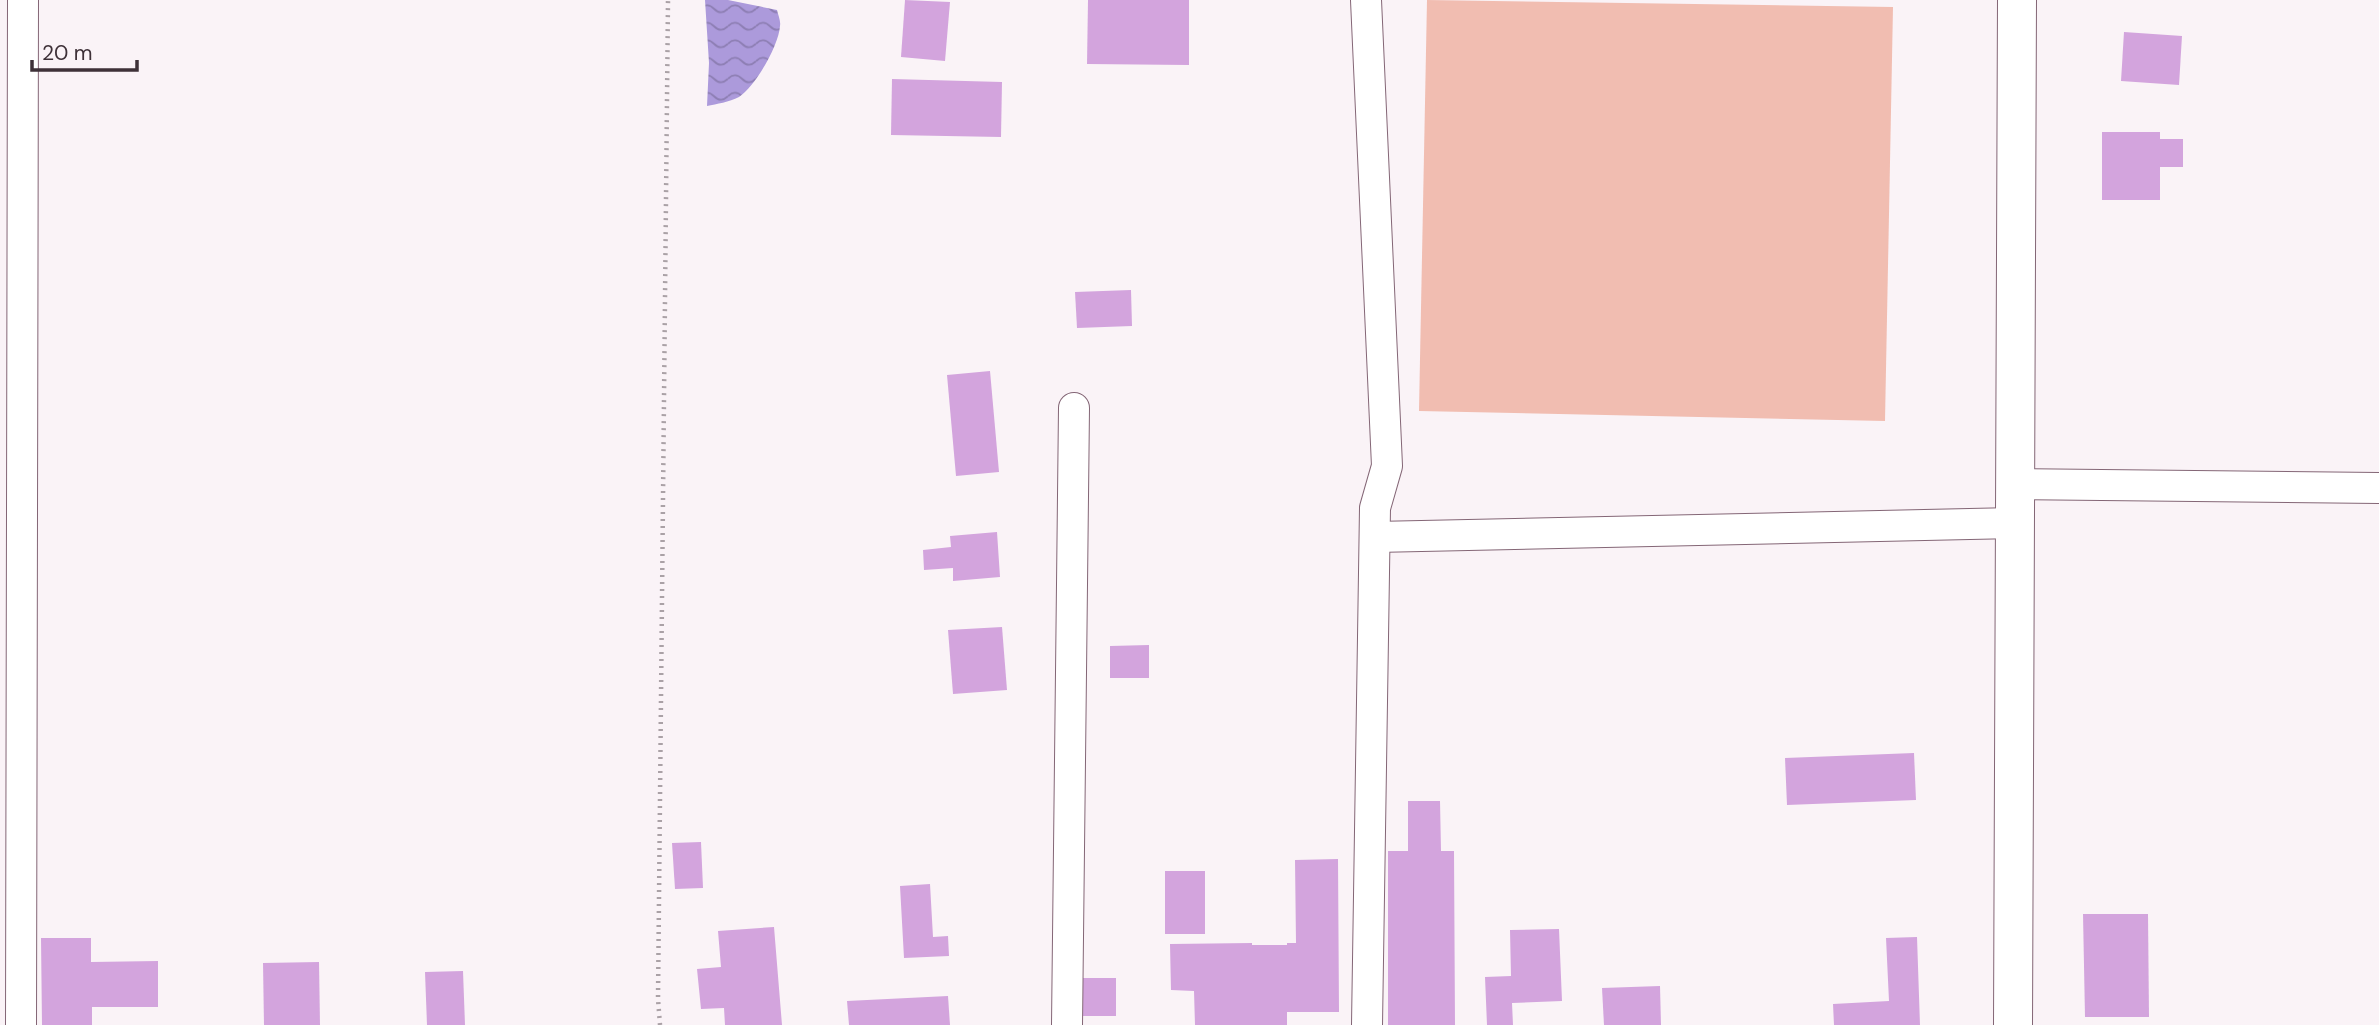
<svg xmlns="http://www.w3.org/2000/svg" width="2379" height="1025" font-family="'DM Sans',sans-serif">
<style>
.garden{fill:#f1bdb1}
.water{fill:url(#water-waves)}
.building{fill:#d3a4dd}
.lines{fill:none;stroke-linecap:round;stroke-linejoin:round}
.street-casing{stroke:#846676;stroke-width:32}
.secondary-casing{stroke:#846676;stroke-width:40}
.path{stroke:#aaa1a6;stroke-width:4.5;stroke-dasharray:2 5;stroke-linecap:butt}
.street{stroke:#fff;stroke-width:30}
.secondary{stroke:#fff;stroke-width:38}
</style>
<defs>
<pattern id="water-waves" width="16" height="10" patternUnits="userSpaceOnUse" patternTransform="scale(1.75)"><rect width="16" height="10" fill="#ac9adb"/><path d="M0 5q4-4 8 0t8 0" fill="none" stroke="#8d7eb3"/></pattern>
</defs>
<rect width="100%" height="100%" fill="#faf3f7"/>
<polygon class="garden" points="1427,0 1893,7 1885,421 1419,411"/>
<path class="water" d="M705,0H728L777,10C778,15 781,21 780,26C779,45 755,87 739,97C729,102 717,104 707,106L709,63Z"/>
<g class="building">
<polygon points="905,0 950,2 945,61 901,57"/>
<polygon points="1088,0 1189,0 1189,65 1087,64"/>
<polygon points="2124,32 2182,36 2179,85 2121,81"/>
<polygon points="892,79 1002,82 1001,137 891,135"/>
<polygon points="2102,132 2160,132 2160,139 2183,139 2183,167 2160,167 2160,200 2102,200"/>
<polygon points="1131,290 1132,326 1077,328 1075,292"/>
<polygon points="990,371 999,472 956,476 947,375"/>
<polygon points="997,532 1000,577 953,581 953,568 924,570 923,550 951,547 950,536"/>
<polygon points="1002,627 1007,690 953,694 948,630"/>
<polygon points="1149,645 1149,678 1110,678 1110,646"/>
<polygon points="1914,753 1916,800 1787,805 1785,758"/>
<polygon points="1408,801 1440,801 1441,851 1454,851 1455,1025 1388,1025 1388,851 1408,851"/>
<polygon points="701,842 703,888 675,889 672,843"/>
<polygon points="1338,859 1339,1012 1287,1012 1287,1025 1195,1025 1194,991 1171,990 1170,944 1252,943 1252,945 1287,945 1287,943 1296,943 1295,860"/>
<rect x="1165" y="871" width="40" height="63"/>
<polygon points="930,884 933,937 948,936 949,956 904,958 900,886"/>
<polygon points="2083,914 2148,914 2149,1017 2085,1017"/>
<polygon points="774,927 782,1025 725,1025 724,1008 701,1009 697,969 721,967 718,931"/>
<polygon points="1559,929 1562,1001 1512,1003 1513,1025 1487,1025 1485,977 1511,976 1510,930"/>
<polygon points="1917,937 1920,1025 1834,1025 1833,1004 1889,1001 1886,938"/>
<polygon points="41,938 91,938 91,962 158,961 158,1007 92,1007 92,1025 42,1025"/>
<polygon points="319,962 320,1025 264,1025 263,963"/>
<polygon points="463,971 465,1025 427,1025 425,972"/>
<rect x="1073" y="978" width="43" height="38"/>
<polygon points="1660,986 1661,1025 1604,1025 1602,988"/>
<polygon points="948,996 950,1025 849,1025 847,1001"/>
</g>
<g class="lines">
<defs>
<g id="street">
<polyline points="1366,0 1387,466 1375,508 1367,1025"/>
<polyline points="2015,484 2379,488"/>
<polyline points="1375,537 2015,523"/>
<polyline points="21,1025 23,0"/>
<polyline points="1067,1025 1074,408"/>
</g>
<polyline id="secondary" points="2013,1025 2017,0"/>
</defs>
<use href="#street" class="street-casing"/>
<use href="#secondary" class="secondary-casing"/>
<polyline class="path" points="660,1025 658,999 668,0"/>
<use href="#street" class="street"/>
<use href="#secondary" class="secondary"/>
</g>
<path d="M32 60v10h105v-10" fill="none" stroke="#3e3138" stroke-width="3.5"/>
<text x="42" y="60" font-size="21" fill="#3e3138" stroke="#faf3f7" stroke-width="5" paint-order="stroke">20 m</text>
</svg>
